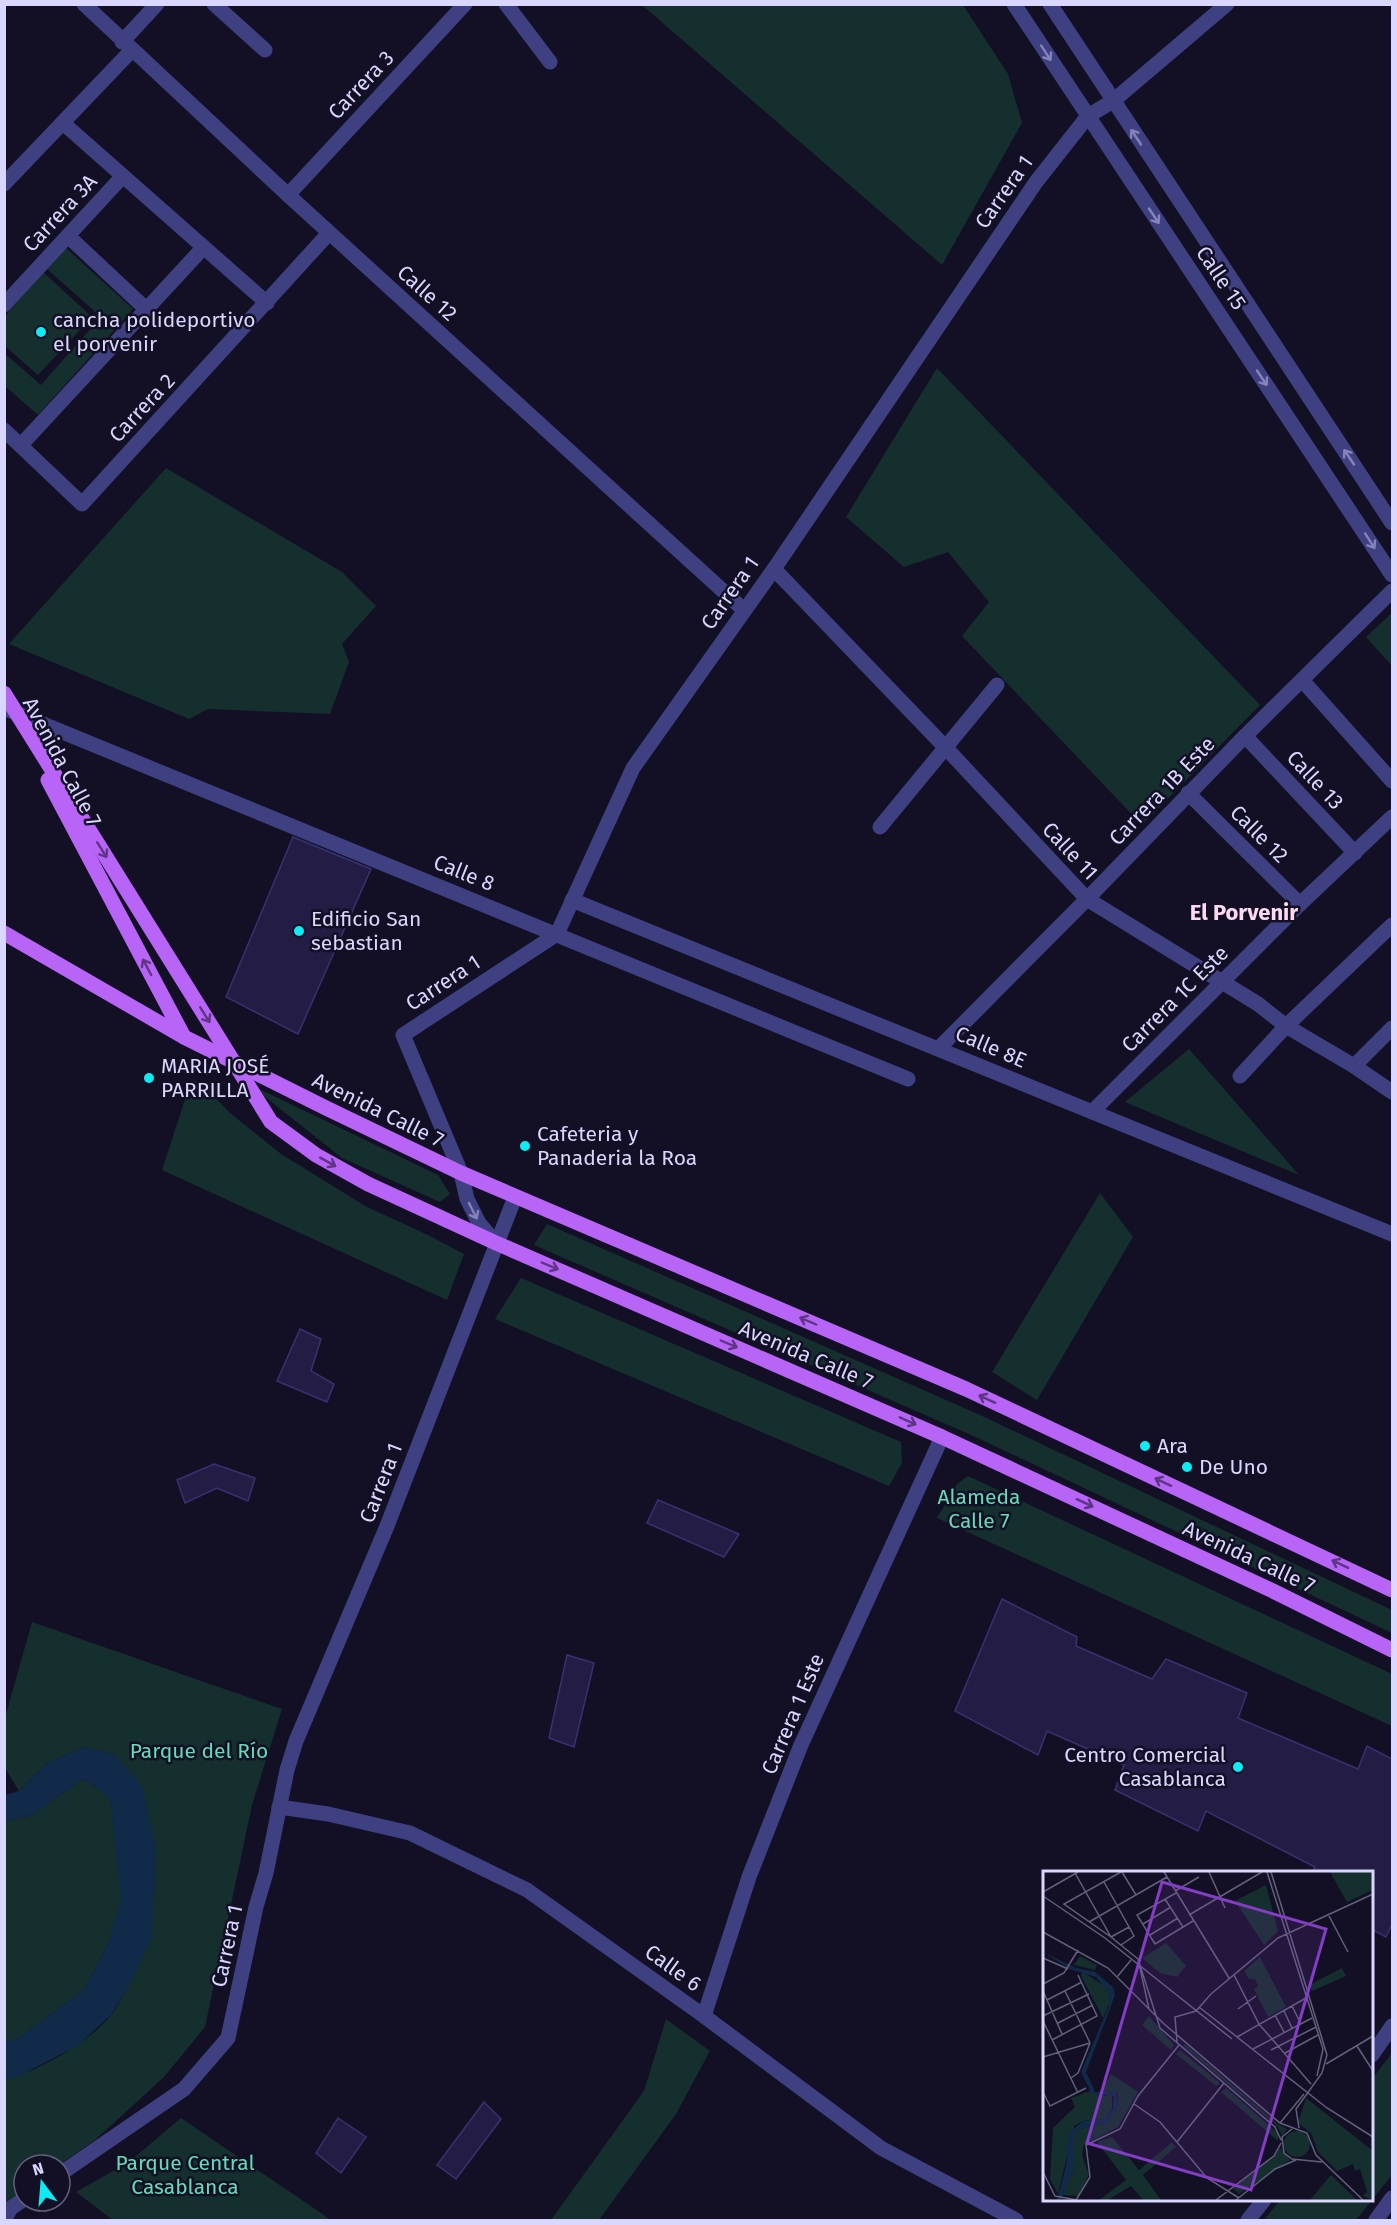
<svg xmlns="http://www.w3.org/2000/svg" width="1397" height="2225" font-family="'Fira Sans',sans-serif">
<style>
.green{fill:#142f2d}
.water{fill:#112a49}
.building{fill:#231d46;stroke:#393170;stroke-width:1.5}
.lines{fill:none;stroke-linecap:round;stroke-linejoin:round}
.minor{stroke:#3e4082;stroke-width:15}
.major{stroke:#b764f7;stroke-width:15}
.oneway{stroke:#8484b9}
.oneway2{stroke:#5d3684}
.poi-dot{fill:#0debf3;stroke:#131026;stroke-width:2}
.labels{text-anchor:middle;stroke-width:5;stroke-linejoin:round;paint-order:stroke}
.street-label{font-size:21px;fill:#d9d7fd;stroke:#131026}
.poi-label{font-size:21px;fill:#d9d7fd;stroke:#131026;text-anchor:start}
.park-label{font-size:21px;fill:#66dab6;stroke:#131026}
.neighbourhood-label{font-size:22px;font-weight:bold;fill:#fdd9f2;stroke:#131026}
.inset-road{fill:none;stroke:#62607c;stroke-width:1.5}
.view{fill:#843dc5;fill-opacity:0.15;stroke:#843dc5;stroke-width:3}
.inset-edge{fill:none;stroke:#d9d7fd;stroke-width:3}
</style>
<rect width="100%" height="100%" fill="#131026"/>
<g class="green">
<polygon points="642,5 963,5 1008,74 1022,123 942,265"/>
<polygon points="66,248 133,309 38,415 5,386 4,353 41,385 101,317 47,269"/>
<polygon points="43,272 92,317 38,375 5,346 5,316"/>
<polygon points="937,368 1260,705 1142,825 962,636 989,602 948,552 904,567 846,517"/>
<polygon points="166,468 342,572 376,606 342,644 349,662 330,714 208,709 189,719 9,644"/>
<polygon points="1392,613 1392,666 1366,637"/>
<polygon points="1189,1049 1299,1175 1125,1102"/>
<polygon points="191,1081 199,1081 230,1113 281,1154 367,1207 426,1234 464,1254 447,1300 162,1170"/>
<polygon points="249,1084 438,1175 450,1194 440,1202 342,1158"/>
<polygon points="1100,1193 1133,1237 1037,1400 992,1372"/>
<polygon points="547,1224 980,1415 1392,1610 1392,1633 969,1434 534,1245"/>
<polygon points="521,1278 901,1442 902,1463 889,1486 495,1319"/>
<polygon points="968,1476 1392,1674 1392,1726 937,1518 957,1484"/>
<path d="M32,1622L282,1709L252,1805L205,2027L164,2077L95,2140L59,2165H24V2190L5,2203V2080C41,2069 87,2044 112,2014C118,2006 123,1995 129,1986L114,1754L85,1747L47,1763L19,1791L5,1768V1718Z"/>
<polygon points="83,1779 101,1790 111,1803 122,1900 108,1944 84,1990 17,2039 5,2042 5,1821 32,1815"/>
<polygon points="666,2019 710,2051 676,2114 599,2220 551,2220 644,2091"/>
<polygon points="1392,2053 1392,2175 1356,2220 1264,2220 1280,2200 1372,2200 1372,2079"/>
<polygon points="181,2118 321,2213 330,2220 113,2220 76,2192 129,2162"/>
</g>
<polygon class="water" points="85,1747 114,1754 142,1786 156,1850 152,1936 129,1986 111,2015 77,2046 21,2075 5,2080 5,2042 17,2039 84,1990 108,1944 121,1900 111,1803 101,1790 83,1779 32,1815 5,1821 5,1795 19,1791 47,1763"/>
<g class="building">
<polygon points="293,837 371,869 298,1034 226,997"/>
<polygon points="300,1329 321,1339 311,1371 334,1384 327,1402 277,1381"/>
<polygon points="214,1464 255,1478 248,1501 217,1488 185,1503 177,1480"/>
<polygon points="658,1500 739,1534 724,1557 647,1523"/>
<polygon points="1002,1599 1077,1637 1076,1646 1152,1679 1166,1659 1247,1693 1238,1718 1358,1769 1367,1746 1392,1759 1392,1924 1386,1937 1371,1929 1371,1872 1312,1872 1315,1867 1206,1811 1198,1831 1115,1790 1124,1765 1047,1731 1038,1755 955,1711"/>
<polygon points="567,1655 594,1663 574,1747 549,1738"/>
<polygon points="484,2102 501,2119 456,2179 437,2165"/>
<polygon points="338,2118 366,2137 341,2173 316,2153"/>
</g>
<g class="lines">
<g class="minor">
<polyline points="84,4 288,195 744,610"/>
<polyline points="214,4 265,50"/>
<polyline points="506,4 550,62"/>
<polyline points="1014,4 1392,575"/>
<polyline points="1050,4 1392,523"/>
<polyline points="122,42 157,4"/>
<polyline points="63,123 267,303"/>
<polyline points="4,184 131,51"/>
<polyline points="288,195 465,4"/>
<polyline points="68,236 146,309"/>
<polyline points="4,305 122,177"/>
<polyline points="4,430 82,504 329,233"/>
<polyline points="21,445 203,248"/>
<polyline points="774,569 946,748 1087,899 1258,1004 1286,1026 1354,1066 1392,1092"/>
<polyline points="1302,680 1392,781"/>
<polyline points="4,708 908,1079"/>
<polyline points="1245,736 1355,853"/>
<polyline points="1188,793 1300,904"/>
<polyline points="880,827 997,685"/>
<polyline points="572,900 1392,1234"/>
<polyline points="939,1048 1087,899 1245,736 1392,591"/>
<polyline points="1354,1066 1392,1028"/>
<polyline points="1240,1076 1286,1026 1392,925"/>
<polyline points="1092,1112 1300,904 1392,817"/>
<polyline points="496,1243 479,1223 467,1199 461,1173 403,1035 557,934 633,768 774,569 1036,182 1088,116 1113,101 1227,4"/>
<polyline points="279,1807 328,1814 410,1833 527,1890 704,2016 881,2148 1016,2220"/>
<polyline points="704,2016 749,1877 801,1745 942,1437"/>
<polyline points="1372,2055 1392,2026"/>
<polyline points="60,2174 184,2089 228,2038 256,1907 266,1873 287,1770 296,1741 387,1526 515,1197"/>
<polyline points="4,2220 11,2208 24,2199"/>
<polyline points="1248,2220 1264,2200"/>
<polyline points="1376,2220 1392,2198"/>
</g>
<g class="major">
<polyline points="4,693 271,1122 316,1155 368,1184 496,1243 942,1437 1273,1591 1392,1650"/>
<polyline points="48,780 184,1037"/>
<polyline points="4,933 184,1037 326,1108 461,1173 966,1389 1392,1590"/>
</g>
</g>
<defs><path id="oneway-shaft" d="M-6 0H5M1.5-3L5.5 0L1.5 3" fill="none" stroke-width="1.6" stroke-linecap="round" stroke-linejoin="round" transform="scale(1.5)"/></defs>
<g class="oneway">
<use href="#oneway-shaft" transform="translate(1046 53) rotate(57)"/>
<use href="#oneway-shaft" transform="translate(1136 137) rotate(-124)"/>
<use href="#oneway-shaft" transform="translate(1154 216) rotate(56)"/>
<use href="#oneway-shaft" transform="translate(1262 378) rotate(56)"/>
<use href="#oneway-shaft" transform="translate(1349 457) rotate(-124)"/>
<use href="#oneway-shaft" transform="translate(1370 541) rotate(57)"/>
<use href="#oneway-shaft" transform="translate(473 1211) rotate(63)"/>
</g>
<g class="oneway2">
<use href="#oneway-shaft" transform="translate(102 850) rotate(58)"/>
<use href="#oneway-shaft" transform="translate(147 967) rotate(-118)"/>
<use href="#oneway-shaft" transform="translate(205 1015) rotate(58)"/>
<use href="#oneway-shaft" transform="translate(328 1162) rotate(29)"/>
<use href="#oneway-shaft" transform="translate(550 1266) rotate(23)"/>
<use href="#oneway-shaft" transform="translate(808 1321) rotate(-157)"/>
<use href="#oneway-shaft" transform="translate(729 1344) rotate(23)"/>
<use href="#oneway-shaft" transform="translate(987 1399) rotate(-155)"/>
<use href="#oneway-shaft" transform="translate(908 1421) rotate(24)"/>
<use href="#oneway-shaft" transform="translate(1163 1482) rotate(-155)"/>
<use href="#oneway-shaft" transform="translate(1085 1503) rotate(25)"/>
<use href="#oneway-shaft" transform="translate(1340 1564) rotate(-154)"/>
</g>
<g class="poi-dot">
<circle cx="41" cy="332" r="6"/>
<circle cx="299" cy="931" r="6"/>
<circle cx="149" cy="1078" r="6"/>
<circle cx="525" cy="1146" r="6"/>
<circle cx="1145" cy="1446" r="6"/>
<circle cx="1187" cy="1467" r="6"/>
<circle cx="1238" cy="1767" r="6"/>
</g>
<g class="labels">
<g class="street-label">
<text transform="translate(361 85) rotate(-47)" y="7">Carrera 3</text>
<text transform="translate(1004 192) rotate(-55)" y="7">Carrera 1</text>
<text transform="translate(60 213) rotate(-47)" y="7">Carrera 3A</text>
<text transform="translate(1221 278) rotate(56)" y="7">Calle 15</text>
<text transform="translate(427 293) rotate(42)" y="7">Calle 12</text>
<text transform="translate(142 408) rotate(-47)" y="7">Carrera 2</text>
<text transform="translate(730 593) rotate(-55)" y="7">Carrera 1</text>
<text transform="translate(62 762) rotate(62)" y="7">Avenida Calle 7</text>
<text transform="translate(1315 780) rotate(47)" y="7">Calle 13</text>
<text transform="translate(1162 791) rotate(-46)" y="7">Carrera 1B Este</text>
<text transform="translate(1259 834) rotate(45)" y="7">Calle 12</text>
<text transform="translate(1070 851) rotate(47)" y="7">Calle 11</text>
<text transform="translate(464 873) rotate(22)" y="7">Calle 8</text>
<text transform="translate(443 983) rotate(-33)" y="7">Carrera 1</text>
<text transform="translate(1175 999) rotate(-45)" y="7">Carrera 1C Este</text>
<text transform="translate(991 1047) rotate(23)" y="7">Calle 8E</text>
<text transform="translate(378 1110) rotate(26)" y="7">Avenida Calle 7</text>
<text transform="translate(806 1355) rotate(23)" y="7">Avenida Calle 7</text>
<text transform="translate(381 1483) rotate(-69)" y="7">Carrera 1</text>
<text transform="translate(1249 1557) rotate(25)" y="7">Avenida Calle 7</text>
<text transform="translate(793 1714) rotate(-67)" y="7">Carrera 1 Este</text>
<text transform="translate(227 1946) rotate(-78)" y="7">Carrera 1</text>
<text transform="translate(673 1968) rotate(36)" y="7">Calle 6</text>
</g>
<g class="poi-label">
<text x="53" y="327">cancha polideportivo<tspan x="53" dy="24">el porvenir</tspan></text>
<text x="311" y="926">Edificio San<tspan x="311" dy="24">sebastian</tspan></text>
<text x="161" y="1073">MARIA JOSÉ<tspan x="161" dy="24">PARRILLA</tspan></text>
<text x="537" y="1141">Cafeteria y<tspan x="537" dy="24">Panaderia la Roa</tspan></text>
<text x="1157" y="1453">Ara</text>
<text x="1199" y="1474">De Uno</text>
<text x="1226" y="1762" text-anchor="end">Centro Comercial<tspan x="1226" dy="24">Casablanca</tspan></text>
</g>
<g class="park-label">
<text x="979" y="1504">Alameda<tspan x="979" dy="24">Calle 7</tspan></text>
<text x="199" y="1758">Parque del Río</text>
<text x="185" y="2170">Parque Central<tspan x="185" dy="24">Casablanca</tspan></text>
</g>
<g class="neighbourhood-label">
<text x="1244" y="920">El Porvenir</text>
</g>
</g>
<g transform="translate(1043 1871)">
<rect width="330" height="330" fill="#131026"/>
<path d="M287,1H328L330,19L304,31ZM223,14L235,60L221,74L192,30ZM123,72L143,95L134,106L117,102L99,87ZM37,85L54,94L52,99L31,94ZM217,86L243,136L225,146L211,118L215,115L212,108H206L201,100ZM299,97L303,105L269,120L266,114ZM40,101L66,118L67,131L60,147L38,105ZM106,145L131,174L128,179L99,154ZM142,173L236,254L244,258L239,265L235,256L140,175ZM137,179L176,211V213L173,215L133,183ZM68,203L95,221L75,256L41,274L39,284L46,304L35,325L19,324L31,296V264L37,258L64,251L75,234L74,221L61,222L60,217ZM183,217L235,262V270L178,221ZM47,220L62,225L69,223V238L62,248L40,250L31,255L15,323L7,308L10,257L32,236L28,227ZM263,227L330,280V329L320,325L324,321L317,298L312,300L310,293L294,300L275,281L268,262L255,252ZM241 273a13 13 0 1 1 26 0a13 13 0 1 1-26 0ZM69,266L96,299L129,271L133,276L100,304L118,329H100L88,315L65,329H56L83,309L54,271ZM237,277L247,289L196,323L190,317L230,287ZM288,304L314,329H267Z" fill="#142f2d"/>
<path d="M0,81L33,97L52,101L70,116L72,124L43,201L52,221H73L75,234L64,251L37,258L31,264V296L18,329H14L23,295L26,262L40,250L62,248L70,238L71,225L49,223L38,201L66,135L67,123L53,106L27,98Z" fill="#112a49"/>
<path class="inset-road" d="M79,1L93,24M121,1L186,107M166,1L182,37M224,1L280,178L274,205M228,1L284,184L279,202L253,238L256,257M32,2L68,66L95,88M61,11L91,65L78,74M132,20L156,6M0,21L35,1M133,22L94,44L112,73L150,50M0,25L62,67L189,168M122,28L140,56M285,43L305,81M146,44L219,1M46,51L124,6M100,53L128,36M0,61L65,97L120,152L237,252L264,262L273,284L320,329M107,64L135,47M68,66L21,33L78,1M68,66L86,56M0,87L25,98M191,104L216,153L268,213M74,106L88,89M0,113L21,102L35,79M0,120L19,163M22,120L47,172M4,129L39,111M249,135L258,153M156,136L284,237L330,266M106,138L95,88L117,157L232,256L238,269M195,138L213,125M241,140L249,157M232,144L241,161M0,145L46,123M0,150L35,222M15,152L50,134M194,166L263,127M9,169L54,145L35,104M134,171L132,146L153,140L168,123L235,67L330,23M314,175L330,200M210,178L269,147M228,179L273,156M242,182L275,164M0,186L47,172M283,193L330,165M28,207L35,202L47,172M0,221L7,235L43,217M91,233L117,251L164,307L196,327M237,252L261,223M249,258L239,266L241,282L249,288L279,291M134,271L181,212M0,301L12,325L34,329M33,329L47,306L43,274L77,258L95,225L136,174M173,329L231,285L238,272M193,329L232,298L253,289"/>
<path class="view" d="M119,11L283,58L208,319L44,272Z"/>
<rect width="330" height="330" class="inset-edge"/>
</g>
<rect width="1397" height="2225" fill="none" stroke="#d9d7fd" stroke-width="12"/>
<g transform="translate(42 2183) rotate(344)"><circle r="28" fill="#131026" stroke="#62607c" stroke-width="1.5"/>
<path d="M0-4.5L10 22L0 15L-10 22Z" fill="#0debf3"/>
<text y="-9" font-size="16" font-weight="bold" text-anchor="middle" fill="#d9d7fd">N</text>
</g>
</svg>
